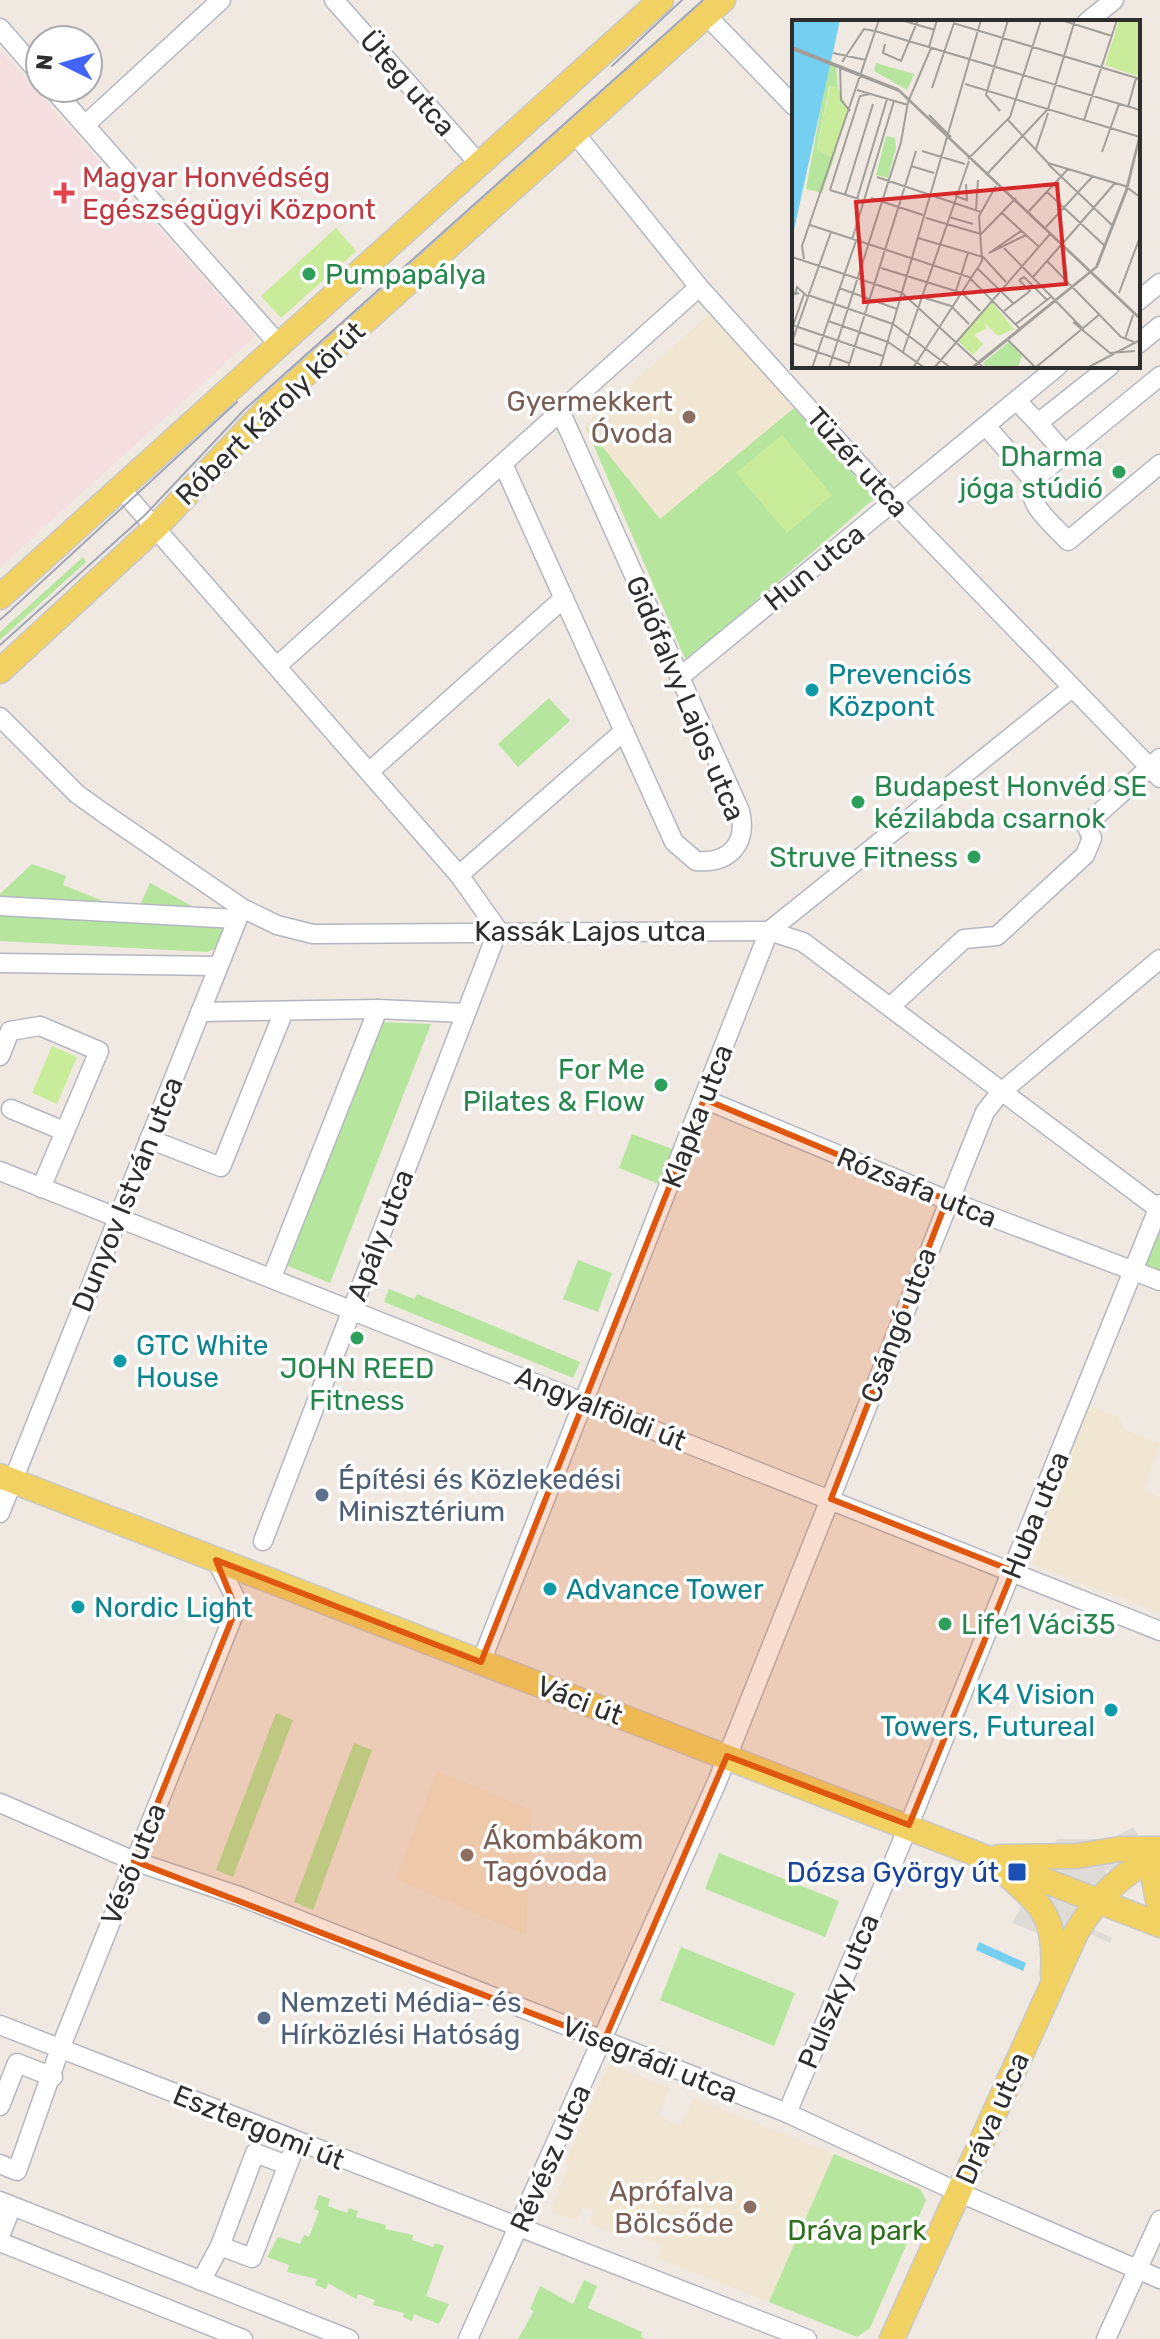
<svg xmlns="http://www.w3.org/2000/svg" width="1160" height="2339" font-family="Rubik,sans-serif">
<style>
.education{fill:#f0e6d1}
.medical{fill:#f5dfe0}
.green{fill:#b6e59e}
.pitch{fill:#c9ec9a}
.plaza{fill:#dfdcd8}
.water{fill:#75cff0}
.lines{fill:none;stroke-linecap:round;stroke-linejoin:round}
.minor-casing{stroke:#b4b7c1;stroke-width:21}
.major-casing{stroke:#c9c9c9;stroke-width:27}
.minor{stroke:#fff;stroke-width:18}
.major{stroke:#f2d163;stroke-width:24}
.tram{stroke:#a3a6b8;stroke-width:2}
.marked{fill:#df570e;fill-opacity:0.2;stroke:#df570e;stroke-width:6;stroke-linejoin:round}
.health-dot{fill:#e0444e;stroke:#fff;stroke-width:3}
.leisure-dot{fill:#2e9e5b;stroke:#fff;stroke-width:3}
.education-dot{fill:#8d6e63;stroke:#fff;stroke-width:3}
.culture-dot{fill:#0f9aa8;stroke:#fff;stroke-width:3}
.service-dot{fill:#5c6f8a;stroke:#fff;stroke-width:3}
.transit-dot{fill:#1a4fb4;stroke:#fff;stroke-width:3}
.labels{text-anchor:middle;stroke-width:7;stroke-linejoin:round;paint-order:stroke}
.street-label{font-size:28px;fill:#2e2e2e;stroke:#fff}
.health-label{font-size:28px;fill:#be3a42;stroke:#fff;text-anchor:start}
.leisure-label{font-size:28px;fill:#27864d;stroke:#fff;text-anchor:start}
.education-label{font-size:28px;fill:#785e54;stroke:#fff;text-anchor:end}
.culture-label{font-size:28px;fill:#0d838f;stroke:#fff;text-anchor:start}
.service-label{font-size:28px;fill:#4e5e75;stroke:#fff;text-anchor:start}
.transit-label{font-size:28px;fill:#164399;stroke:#fff;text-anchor:end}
.park-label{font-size:28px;fill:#2c6e1b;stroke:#fff}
.inset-road{fill:none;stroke:#a29e99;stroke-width:2}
.view{fill:#d62828;fill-opacity:0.15;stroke:#d62828;stroke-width:4}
.inset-edge{fill:none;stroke:#2e2e2e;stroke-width:4}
</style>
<rect width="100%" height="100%" fill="#efe9e1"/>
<g class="education">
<polygon points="710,314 794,408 660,520 585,425"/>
<polygon points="1087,1405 1118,1417 1125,1430 1160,1443 1144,1491 1160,1497 1160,1613 1032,1564 1054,1498 1057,1499 1064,1480 1059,1478"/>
<polygon points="437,1771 531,1810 526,1935 396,1879"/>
<polygon points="609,2064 669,2088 659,2115 675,2125 682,2124 693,2098 834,2154 769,2302 657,2258 661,2245 629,2232 631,2226 620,2222 615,2234 589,2224 594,2212 583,2207 577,2221 551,2211 569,2165 565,2163"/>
</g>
<polygon class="medical" points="0,50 255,336 0,567"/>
<g class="green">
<polygon points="794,408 802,417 806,414 858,471 854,475 875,498 686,661 585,425 660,519"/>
<polygon points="83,557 86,562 0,640 0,632"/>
<polygon points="549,698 570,721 518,767 498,744"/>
<polygon points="32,864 66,876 63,885 136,914 150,883 226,925 215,949 207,952 0,941 0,894"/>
<polygon points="377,1022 431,1024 330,1283 283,1264"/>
<polygon points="632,1134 672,1149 659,1184 619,1168"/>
<polygon points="1150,1225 1160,1232 1160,1281 1132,1270"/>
<polygon points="578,1260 612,1273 598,1312 563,1299"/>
<polygon points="389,1289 414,1299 417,1294 580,1362 573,1378 384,1302"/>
<polygon points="276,1713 293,1720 233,1877 216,1870"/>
<polygon points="354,1743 372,1750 313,1910 294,1902"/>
<polygon points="719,1853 839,1901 825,1937 705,1889"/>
<polygon points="681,1947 795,1993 774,2046 660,2000"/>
<polygon points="834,2154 920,2189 926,2200 870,2328 857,2337 769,2302"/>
<polygon points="319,2195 330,2199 328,2206 347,2213 349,2208 358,2211 356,2217 386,2225 385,2229 413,2235 412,2240 433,2247 435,2243 444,2246 426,2296 449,2304 439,2324 414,2314 412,2321 403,2317 404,2313 373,2305 375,2300 358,2294 356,2299 328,2283 326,2289 315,2285 317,2279 287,2272 289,2265 267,2257 278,2237 300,2244 304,2235 309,2237 319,2211 314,2209"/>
<polygon points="584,2280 597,2286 588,2308 642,2332 641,2337 646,2339 518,2339 534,2311 530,2309 540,2286 573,2304"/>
</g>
<g class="pitch">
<polygon points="336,228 356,251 281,318 261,296"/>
<polygon points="782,435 832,495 787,533 736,473"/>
<polygon points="52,1046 77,1057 57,1104 32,1093"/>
</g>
<polygon class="plaza" points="1133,1827 1138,1835 1124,1843 1130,1868 1107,1870 1083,1924 1112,1938 1110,1943 1081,1930 1048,1950 1038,1946 1042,1935 1012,1923 1057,1839 1111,1839"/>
<polygon class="water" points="979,1942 1026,1963 1023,1971 976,1950"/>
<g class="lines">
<defs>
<g id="minor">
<polyline points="334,0 481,166"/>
<polyline points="706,15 794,106"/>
<polyline points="1087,22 1114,0"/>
<polyline points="0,28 40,74"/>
<polyline points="52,88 281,347"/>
<polyline points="85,125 221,0"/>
<polyline points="570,137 582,142 699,287 893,502 1160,778"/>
<polyline points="1138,301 1160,283"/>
<polyline points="1138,344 1160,326"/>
<path d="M1160,376L1033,480C1024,504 1054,525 1068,541L1160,464"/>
<polyline points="1017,401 1038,423 1110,366"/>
<polyline points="1038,423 1065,454"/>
<polyline points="986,426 1033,480"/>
<path d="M503,464L674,842L696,861C729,864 748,844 740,811L561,413"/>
<polyline points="121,489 459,875 498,930 263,1541"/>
<polyline points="277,666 699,287"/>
<polyline points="680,677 1058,366"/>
<polyline points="0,717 77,794 102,812 242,908 277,925 313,934 769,931 803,942 1160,1210"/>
<polyline points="369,772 564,598"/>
<polyline points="459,875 624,731"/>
<polyline points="0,906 237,919"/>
<polyline points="0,963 218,966"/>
<polyline points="890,1007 964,939 997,936 1085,855 1092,838 1086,825 1160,758"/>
<polyline points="200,1012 378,1009 465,1013"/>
<polyline points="0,1056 10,1031 40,1026 99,1051 41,1188"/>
<polyline points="704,1099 947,1200 1160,1281"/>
<polyline points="11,1109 64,1131"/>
<polyline points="149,1139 221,1167 284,1011"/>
<polyline points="0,1171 1160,1631"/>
<polyline points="272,1277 378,1009"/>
<polyline points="0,1513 242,908"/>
<polyline points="481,1662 769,931 1072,688"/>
<polyline points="0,1803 134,1861 239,1896 787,2113 958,2192 1160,2279"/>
<polyline points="0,2025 807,2339"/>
<polyline points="0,2106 17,2063 53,2077"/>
<polyline points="787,2113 909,1825 1160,1204"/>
<polyline points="0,2164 17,2171 60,2049 236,1609 237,1601 216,1560"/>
<polyline points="0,2201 349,2339"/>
<polyline points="0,2236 12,2206"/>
<polyline points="0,2242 243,2339"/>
<polyline points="220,2246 252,2258 292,2154"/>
<polyline points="201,2281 220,2246 255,2153 287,2165"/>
<polyline points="468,2339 717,1782 985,1112 1000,1093 1160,959"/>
<polyline points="1106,2339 1160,2220"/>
</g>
<g id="major">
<polyline points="0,597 661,0"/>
<polyline points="0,671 156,527 269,407 723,0"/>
<polyline points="0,1476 1160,1925"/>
<polyline points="999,1857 1077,1856 1120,1849 1160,1849"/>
<polyline points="1160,1857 1153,1874 1160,1911"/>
<path d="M997,1865C1039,1905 1057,1910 1053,1974"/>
<path d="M892,2339L1076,1933C1101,1891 1120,1878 1160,1851"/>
</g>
</defs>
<use href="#minor" class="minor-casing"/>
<use href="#major" class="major-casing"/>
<use href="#minor" class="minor"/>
<use href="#major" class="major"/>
<g class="tram">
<polyline points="612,66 682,0"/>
<polyline points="0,620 237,402"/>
<polyline points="0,645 145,515 244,410 703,0"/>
</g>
</g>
<path class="marked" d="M704,1099L947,1200L831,1499L1013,1571L909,1825L727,1756L604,2041L134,1861L236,1609L216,1560L481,1662Z"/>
<path class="health-dot" d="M60 181h8v8h8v8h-8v8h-8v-8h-8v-8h8z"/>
<g class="leisure-dot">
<circle cx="309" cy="274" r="8"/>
<circle cx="1119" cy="472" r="8"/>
<circle cx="858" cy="802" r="8"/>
<circle cx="974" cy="857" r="8"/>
<circle cx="661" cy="1085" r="8"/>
<circle cx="357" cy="1338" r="8"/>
<circle cx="945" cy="1624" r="8"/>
</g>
<g class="education-dot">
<circle cx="689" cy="417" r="8"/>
<circle cx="467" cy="1855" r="8"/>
<circle cx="750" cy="2207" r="8"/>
</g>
<g class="culture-dot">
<circle cx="812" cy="690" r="8"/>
<circle cx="120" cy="1361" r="8"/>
<circle cx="550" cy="1589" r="8"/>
<circle cx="78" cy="1607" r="8"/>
<circle cx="1111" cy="1710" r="8"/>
</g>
<g class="service-dot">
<circle cx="322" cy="1495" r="8"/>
<circle cx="264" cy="2018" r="8"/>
</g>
<rect class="transit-dot" x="1007" y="1862" width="20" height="20" rx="4"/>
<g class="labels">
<g class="street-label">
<text transform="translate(408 83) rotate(49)" y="10">Üteg utca</text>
<text transform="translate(270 413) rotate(-44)" y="10">Róbert Károly körút</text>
<text transform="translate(858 462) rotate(48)" y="10">Tüzér utca</text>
<text transform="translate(814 567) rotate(-39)" y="10">Hun utca</text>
<text transform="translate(686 698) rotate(67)" y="10">Gidófalvy Lajos utca</text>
<text x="590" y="941">Kassák Lajos utca</text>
<text transform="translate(697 1116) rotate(-69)" y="10">Klapka utca</text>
<text transform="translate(917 1187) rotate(22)" y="10">Rózsafa utca</text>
<text transform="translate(127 1194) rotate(-68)" y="10">Dunyov István utca</text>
<text transform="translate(380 1235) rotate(-69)" y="10">Apály utca</text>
<text transform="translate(898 1325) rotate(-69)" y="10">Csángó utca</text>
<text transform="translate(601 1408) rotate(22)" y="10">Angyalföldi út</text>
<text transform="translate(1035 1515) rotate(-68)" y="10">Huba utca</text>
<text transform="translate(580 1700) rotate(21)" y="10">Váci út</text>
<text transform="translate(133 1864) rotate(-68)" y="10">Véső utca</text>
<text transform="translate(838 1991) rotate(-67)" y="10">Pulszky utca</text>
<text transform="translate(650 2059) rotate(22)" y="10">Visegrádi utca</text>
<text transform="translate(992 2118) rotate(-66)" y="10">Dráva utca</text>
<text transform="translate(259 2127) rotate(22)" y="10">Esztergomi út</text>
<text transform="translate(550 2158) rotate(-66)" y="10">Révész utca</text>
</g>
<g class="health-label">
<text x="82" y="187">Magyar Honvédség<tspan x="82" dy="32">Egészségügyi Központ</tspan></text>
</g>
<g class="leisure-label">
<text x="325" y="284">Pumpapálya</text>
<text x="1103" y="466" text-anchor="end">Dharma<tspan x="1103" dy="32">jóga stúdió</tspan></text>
<text x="874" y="796">Budapest Honvéd SE<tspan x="874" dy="32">kézilabda csarnok</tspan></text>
<text x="958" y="867" text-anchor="end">Struve Fitness</text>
<text x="645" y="1079" text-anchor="end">For Me<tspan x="645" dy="32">Pilates &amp; Flow</tspan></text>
<text x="357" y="1378" text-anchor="middle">JOHN REED<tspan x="357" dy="32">Fitness</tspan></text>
<text x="961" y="1634">Life1 Váci35</text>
</g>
<g class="education-label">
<text x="673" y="411">Gyermekkert<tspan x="673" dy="32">Óvoda</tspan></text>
<text x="483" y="1849" text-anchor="start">Ákombákom<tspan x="483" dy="32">Tagóvoda</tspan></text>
<text x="734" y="2201">Aprófalva<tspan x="734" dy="32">Bölcsőde</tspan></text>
</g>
<g class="culture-label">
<text x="828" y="684">Prevenciós<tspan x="828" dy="32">Központ</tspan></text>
<text x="136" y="1355">GTC White<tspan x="136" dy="32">House</tspan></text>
<text x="566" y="1599">Advance Tower</text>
<text x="94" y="1617">Nordic Light</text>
<text x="1095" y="1704" text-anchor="end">K4 Vision<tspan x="1095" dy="32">Towers, Futureal</tspan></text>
</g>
<g class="service-label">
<text x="338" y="1489">Építési és Közlekedési<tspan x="338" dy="32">Minisztérium</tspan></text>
<text x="280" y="2012">Nemzeti Média- és<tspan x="280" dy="32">Hírközlési Hatóság</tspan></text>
</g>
<g class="transit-label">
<text x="999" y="1882">Dózsa György út</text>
</g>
<g class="park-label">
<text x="857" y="2240">Dráva park</text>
</g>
</g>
<g transform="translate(792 20)">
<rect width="348" height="348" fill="#efe9e1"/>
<path d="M84,43L122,54L115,70L82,51ZM37,44L44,46L46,68L37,66L26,123L25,130L42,138L30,173L14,169ZM94,116L103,118L104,128L96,158L84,155ZM217,322L230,336L226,347L195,348L191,343Z" fill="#b6e59e"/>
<path d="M327,0H348V57L313,45ZM38,65L46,68L56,89L42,138L25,130ZM199,281L222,309L206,316L192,302L195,308L182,315L191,324L181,335L165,320Z" fill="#c9ec9a"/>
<path d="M0,0H48L0,219Z" fill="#75cff0"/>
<path class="inset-road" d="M109,0L143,10M269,0L320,16M161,3L348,59M83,11L348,90M93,24L91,33L109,41L126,0M0,27L106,69L348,298M137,27L145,0M0,29L107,71L348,299M41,33L74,40M50,42L72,9L83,11M48,46L49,80L58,91M173,64L348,117M140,68L162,3M65,70L116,85M336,87L344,58M208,91L194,75L216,0M137,95L159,117M216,100L256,143L333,166L348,177M292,100L325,0M244,129L256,93M130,131L173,144M310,132L327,84M176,139L218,97L249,0M256,144L321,206M119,146L142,153M194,155L256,89L283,0M85,157L189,192M38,170L68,76L78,74M38,170L67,179M255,172L313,226M53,175L81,84M163,176L175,180L174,164M79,178L131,195M65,179L95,79M184,190L186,160M237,191L276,149M210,193L246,226M157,197L181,204M134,198L189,214L224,178M18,205L177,257L229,310M254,207L301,156M229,211L197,233L234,215M126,218L191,237L214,262M60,220L102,81M272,222L323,163M212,228L292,310M0,237L110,273L192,348M12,239L10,226L87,0M255,241L329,317L342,322M89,248L170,273L188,291M185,248L222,284M241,257L269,225M227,260L232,257L255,280M47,268L105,289M164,271L176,233M7,273L3,274L5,267L15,276M327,273L348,217M16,275L101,304L159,348M133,278L159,286L177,304M212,291L238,271L227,260M36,301L96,322L133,348M281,302L318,333L343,331M224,304L260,276M0,305L91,336M1,306L12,274M215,319L244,348M333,319L341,295M0,322L39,212M0,323L57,343M111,332L177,141M20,348L64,221M37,348L109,122L116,82L139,28M56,348L124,131M88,348L189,0M121,348L190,241L187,196L204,166M142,348L258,214M179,348L304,247L334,170L348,114M181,348L305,247L335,170L348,116M243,348L308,294M295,348L348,320"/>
<path class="view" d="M265,164L274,264L72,282L64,182Z"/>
<rect width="348" height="348" class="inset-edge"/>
</g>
<g transform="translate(64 64) rotate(275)"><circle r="38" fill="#ffffff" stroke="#ababab" stroke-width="2"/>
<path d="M0-6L14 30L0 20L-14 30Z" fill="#4264fb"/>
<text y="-12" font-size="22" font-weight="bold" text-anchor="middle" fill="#2e2e2e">N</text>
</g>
</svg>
